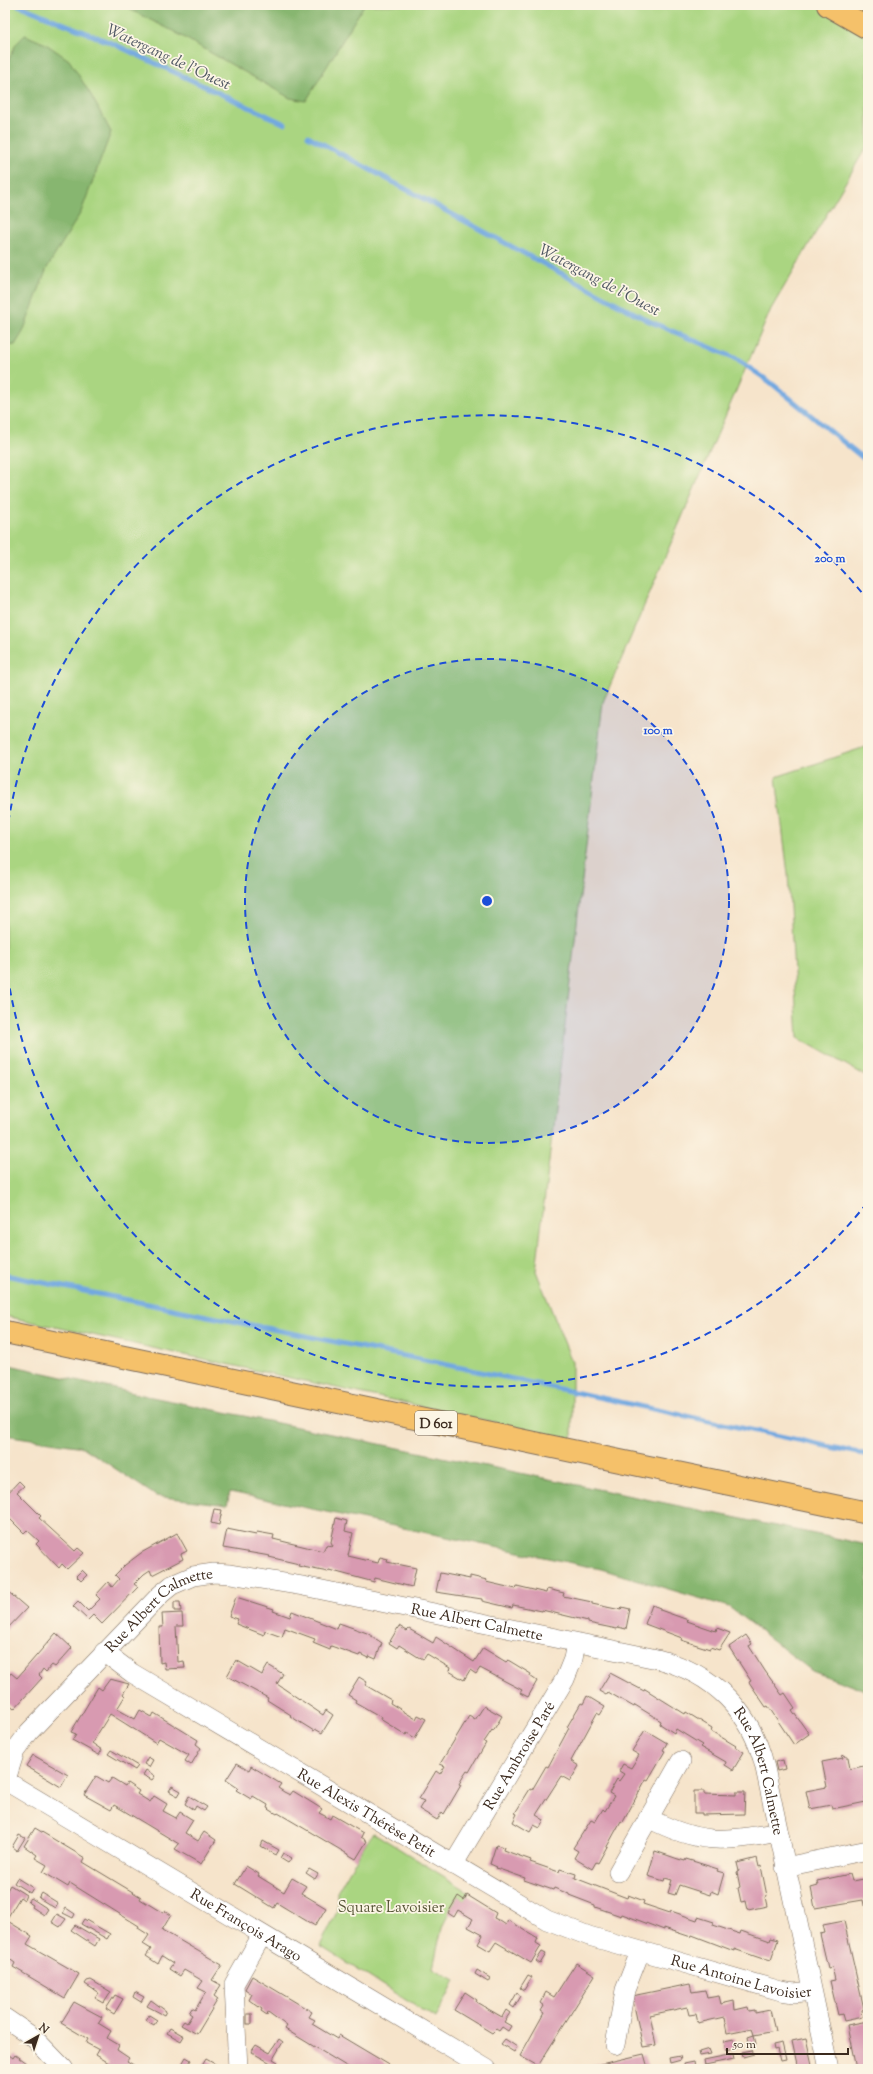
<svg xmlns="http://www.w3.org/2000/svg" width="873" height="2074" font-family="'Sorts Mill Goudy',serif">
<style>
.green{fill:#aad581;stroke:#728050}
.forest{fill:#87b66f;stroke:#617046}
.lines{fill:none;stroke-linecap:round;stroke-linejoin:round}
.stream{stroke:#72a8e0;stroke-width:5}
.building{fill:#d89ab1}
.minor-casing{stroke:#7c6b5b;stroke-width:20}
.major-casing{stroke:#7c6b5b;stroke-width:24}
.minor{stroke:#fff;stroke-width:19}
.major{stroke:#f5c16b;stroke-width:22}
.ring{fill:none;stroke:#1d4ed8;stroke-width:2;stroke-dasharray:7 5}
.labels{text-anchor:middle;stroke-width:3.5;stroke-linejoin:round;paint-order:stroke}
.shield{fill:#fcf5e5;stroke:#75675a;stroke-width:1}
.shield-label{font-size:14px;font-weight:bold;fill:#3b2a1e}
.street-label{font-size:15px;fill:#3b2a1e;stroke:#fcf5e5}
.park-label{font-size:15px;fill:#575537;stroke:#fcf5e5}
.water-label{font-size:16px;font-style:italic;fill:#4e5662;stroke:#fcf5e5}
.centre{fill:#1d4ed8;stroke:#fcf5e5;stroke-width:2}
.ring-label{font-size:12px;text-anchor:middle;font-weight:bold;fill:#1d4ed8;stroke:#fcf5e5;stroke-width:3.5;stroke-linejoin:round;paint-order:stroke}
</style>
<rect width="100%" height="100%" fill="#fcf5e5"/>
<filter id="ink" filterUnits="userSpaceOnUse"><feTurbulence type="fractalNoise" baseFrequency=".025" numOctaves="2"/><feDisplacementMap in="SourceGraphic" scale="8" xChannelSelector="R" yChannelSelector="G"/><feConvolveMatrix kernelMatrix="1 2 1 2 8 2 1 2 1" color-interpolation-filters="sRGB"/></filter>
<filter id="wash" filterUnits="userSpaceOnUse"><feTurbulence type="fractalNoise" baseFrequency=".012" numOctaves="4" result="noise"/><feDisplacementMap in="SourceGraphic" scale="16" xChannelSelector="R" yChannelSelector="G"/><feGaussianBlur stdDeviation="0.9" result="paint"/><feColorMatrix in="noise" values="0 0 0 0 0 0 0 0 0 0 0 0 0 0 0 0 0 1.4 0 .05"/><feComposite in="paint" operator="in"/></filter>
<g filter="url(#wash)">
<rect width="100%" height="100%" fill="#f6e4cb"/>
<g class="green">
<polygon points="5,5 868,5 868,144 771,309 603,702 536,1271 572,1362 572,1439 5,1316"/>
<polygon points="868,746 868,1077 798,1038 788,874 776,777"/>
<polygon points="374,1833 469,1892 464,1900 458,1896 442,1927 433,1968 455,1980 436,2019 320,1946 337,1912 337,1892 367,1841"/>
</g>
<g class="forest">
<polygon points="130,5 364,5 306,101 290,98 171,30 131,10"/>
<polygon points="25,35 46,44 69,60 91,95 111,132 81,212 47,268 23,332 15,345 5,346 5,68 16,44"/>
<polygon points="5,1364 147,1396 868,1545 868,1692 812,1671 729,1607 601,1569 230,1492 227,1505 156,1496 83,1447 5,1435"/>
</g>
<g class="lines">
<g class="stream">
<polyline points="18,5 114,44 285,124"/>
<polyline points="308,136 649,321 735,358 770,382 868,462"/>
<polyline points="5,1275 434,1362 868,1455"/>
</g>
</g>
<g id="blocks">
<g class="building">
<polygon points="19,1481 24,1486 17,1492 41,1516 39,1518 75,1551 78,1548 84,1553 67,1569 62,1564 59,1568 36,1544 39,1541 27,1530 24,1533 5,1514 5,1496"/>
<polygon points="214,1509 222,1510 219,1525 211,1523"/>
<polygon points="336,1518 347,1521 345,1531 353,1533 348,1556 378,1563 380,1557 388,1559 387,1562 416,1568 412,1587 375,1578 374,1582 329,1570 328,1572 298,1566 299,1564 269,1557 270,1556 223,1548 227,1529 256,1535 257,1532 274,1535 273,1539 323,1551 326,1545 333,1546 331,1542"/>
<polygon points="177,1533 187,1551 181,1554 183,1559 152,1575 150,1570 144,1574 134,1584 138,1587 102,1624 93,1615 88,1620 73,1606 78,1601 88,1611 100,1599 96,1595 108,1582 112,1587 119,1579 115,1575 125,1565 141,1553"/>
<polygon points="82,1570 87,1575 81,1581 76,1576"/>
<polygon points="440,1573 470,1579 470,1576 487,1580 486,1582 516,1589 517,1586 546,1593 547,1589 564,1593 563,1596 592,1602 592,1604 621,1610 622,1607 630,1609 626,1629 618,1627 617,1629 588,1623 588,1621 542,1610 542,1611 513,1605 512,1608 482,1601 482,1599 436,1592"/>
<polygon points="6,1590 27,1608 5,1631 5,1591"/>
<polygon points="236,1597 274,1609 273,1611 290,1617 292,1611 337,1629 339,1623 367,1633 382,1643 376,1659 369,1656 368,1658 360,1654 359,1656 331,1646 330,1650 313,1643 315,1639 285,1628 282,1637 265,1631 264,1635 236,1624 238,1619 229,1616"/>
<polygon points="174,1602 180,1602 181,1611 174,1611"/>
<polygon points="652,1605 660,1608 660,1610 688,1620 687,1621 716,1631 717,1628 730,1633 719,1650 710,1647 710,1649 681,1640 682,1638 645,1624"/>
<polygon points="182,1613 183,1626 176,1626 178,1662 184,1661 185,1668 165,1669 164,1662 160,1663 159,1627 163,1627 162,1614"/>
<polygon points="399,1626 407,1631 409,1629 433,1643 436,1637 474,1662 483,1648 506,1662 508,1660 531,1674 530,1676 537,1681 528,1697 520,1693 522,1690 480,1668 476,1674 470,1670 464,1680 449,1671 450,1668 427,1654 423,1660 399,1645 397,1648 389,1643"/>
<polygon points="56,1633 72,1648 55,1667 52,1665 46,1672 43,1669 39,1675 42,1678 14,1709 8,1704 5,1707 5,1680 11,1673 17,1678"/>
<polygon points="746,1635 752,1644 749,1646 765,1671 782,1695 785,1693 795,1708 792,1710 809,1734 794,1745 768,1706 766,1707 749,1682 751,1681 729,1647"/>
<polygon points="236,1660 262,1675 268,1665 283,1674 277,1684 323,1715 326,1710 333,1715 322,1733 315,1729 314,1731 290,1716 291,1715 267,1700 268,1698 227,1676"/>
<polygon points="610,1673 644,1691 645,1689 685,1714 686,1712 712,1728 711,1731 736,1746 735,1747 744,1752 733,1770 725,1765 726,1762 700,1747 702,1745 676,1729 674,1733 660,1724 661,1721 635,1705 634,1707 608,1692 606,1695 599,1691"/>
<polygon points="359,1677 367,1682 365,1685 391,1700 390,1703 416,1719 418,1715 426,1719 415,1738 407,1733 406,1735 380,1719 381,1717 355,1702 356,1700 348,1695"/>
<polygon points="110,1679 129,1684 123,1694 125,1696 117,1709 135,1719 140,1710 152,1717 154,1713 198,1740 196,1744 201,1748 191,1765 185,1761 189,1755 159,1738 156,1743 110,1714 92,1743 102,1750 99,1755 72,1740 76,1734 71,1732 98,1687 102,1690"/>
<polygon points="587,1696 605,1707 600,1715 597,1713 571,1761 579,1766 570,1781 561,1776 536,1815 544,1820 540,1828 534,1825 530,1832 513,1822 517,1814 515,1813 530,1789 532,1790 546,1766 548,1767 569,1728 567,1727 581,1703 583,1704"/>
<polygon points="484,1706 502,1716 493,1731 492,1730 484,1742 486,1743 469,1772 467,1771 463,1777 459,1784 461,1785 444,1814 442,1812 437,1820 419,1809 424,1801 419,1799 436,1771 440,1774 445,1766 440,1764 469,1716 475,1720"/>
<polygon points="645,1730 667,1743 663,1750 665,1751 648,1780 646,1779 623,1822 621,1821 598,1863 596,1862 592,1869 574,1858 578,1851 573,1848 591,1820 595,1822 603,1809 605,1811 614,1796 609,1793 617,1779 619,1781 624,1774 619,1771 623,1764 631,1768 639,1755 632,1751"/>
<polygon points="111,1750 138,1766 135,1770 108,1754"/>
<polygon points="33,1755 68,1775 61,1787 26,1766"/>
<polygon points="845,1755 846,1757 848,1757 850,1769 868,1765 868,1797 865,1798 866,1802 832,1809 831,1805 810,1809 806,1791 827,1787 822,1762 843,1758 842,1756"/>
<polygon points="148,1757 153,1760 149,1767 144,1764"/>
<polygon points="783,1760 785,1769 777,1771 775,1762"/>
<polygon points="237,1763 249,1770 251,1766 281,1784 278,1788 284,1792 290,1795 293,1791 322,1809 319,1813 325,1816 330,1819 332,1815 363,1833 361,1837 367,1841 356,1859 278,1813 277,1814 267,1808 268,1805 253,1796 251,1799 236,1790 238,1788 226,1780"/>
<polygon points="146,1770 155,1776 152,1780 143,1775"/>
<polygon points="96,1776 108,1783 112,1778 125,1786 127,1783 139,1791 137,1794 150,1802 154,1796 167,1804 163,1811 176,1818 180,1812 193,1820 185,1833 198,1841 204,1832 216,1840 201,1864 175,1849 179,1844 126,1812 114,1805 111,1810 84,1795"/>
<polygon points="172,1786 181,1791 178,1796 169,1791"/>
<polygon points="694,1791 704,1791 704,1794 736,1795 736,1792 745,1792 744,1814 702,1815 702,1813 694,1813"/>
<polygon points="189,1796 207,1807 204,1811 196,1806 194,1810 185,1804"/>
<polygon points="35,1828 85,1858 83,1862 141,1897 140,1899 163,1913 165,1911 171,1915 162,1930 222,1965 212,1980 221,1985 214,1996 218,1999 197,2034 181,2025 184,2021 187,2023 192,2015 189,2013 192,2008 195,2010 206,1992 198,1988 203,1981 184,1970 180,1976 169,1969 173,1963 162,1956 158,1964 146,1956 151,1949 143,1944 149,1935 138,1928 139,1926 70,1883 68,1887 43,1872 47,1865 35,1858 37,1855 24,1846"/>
<polygon points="19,1835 25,1838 17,1851 12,1847"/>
<polygon points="263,1841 279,1850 276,1855 261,1846"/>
<polygon points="496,1845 504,1847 503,1850 531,1860 530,1862 559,1872 560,1869 576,1874 575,1878 627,1898 628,1895 644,1901 643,1904 670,1913 671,1911 697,1920 698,1917 714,1922 713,1925 740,1934 741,1931 769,1941 770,1938 778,1940 771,1960 764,1958 763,1959 734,1949 734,1951 692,1935 691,1937 664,1928 664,1930 622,1914 621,1916 595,1907 595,1905 569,1895 569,1894 554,1888 553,1890 524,1880 525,1878 496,1868 497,1867 490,1864"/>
<polygon points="655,1851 678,1859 685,1861 686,1859 718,1869 717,1871 724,1873 718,1894 711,1891 710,1895 679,1885 675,1895 668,1893 672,1880 665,1878 664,1881 648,1876"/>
<polygon points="283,1853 292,1858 288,1863 280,1858"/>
<polygon points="757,1858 759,1867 761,1866 767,1896 765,1897 767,1906 748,1910 746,1901 741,1902 738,1888 740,1887 737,1872 739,1871 737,1863"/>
<polygon points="246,1866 259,1874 258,1876 284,1892 292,1878 306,1886 301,1893 326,1908 315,1926 277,1903 274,1908 235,1884"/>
<polygon points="309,1869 318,1874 315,1879 306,1873"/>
<polygon points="850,1874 852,1881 868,1878 868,1905 864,1905 863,1900 815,1908 811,1888 818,1886 817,1881"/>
<polygon points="17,1878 33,1888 30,1893 14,1883"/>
<polygon points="10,1885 26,1895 24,1900 20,1897 6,1920 32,1936 27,1944 79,1974 65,1998 13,1967 15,1963 5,1956 5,1894"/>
<polygon points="42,1893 58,1903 55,1908 39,1898"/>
<polygon points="467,1895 496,1913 494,1918 500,1921 506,1925 508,1920 538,1938 536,1943 541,1946 531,1963 496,1942 490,1951 478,1944 483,1935 468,1927 473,1919 458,1910 454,1917 448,1913 458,1896 464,1900"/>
<polygon points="31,1898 48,1909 44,1915 32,1907 33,1905 28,1902"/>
<polygon points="66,1908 75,1914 73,1918 63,1913"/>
<polygon points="57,1914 66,1919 60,1927 52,1922"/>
<polygon points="84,1919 110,1934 107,1939 81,1924"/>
<polygon points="844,1921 864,2009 862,2010 863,2017 844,2021 842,2014 838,2015 830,1981 835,1980 832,1967 828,1968 820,1934 825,1933 823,1925"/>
<polygon points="75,1925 99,1939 95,1946 71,1930"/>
<polygon points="542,1952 546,1954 540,1964 536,1961"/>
<polygon points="576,1963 595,1975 538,2066 520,2056 544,2013 541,2011 544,2006 540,2003 546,1992 554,1997"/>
<polygon points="477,1970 490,1978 488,1982 475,1974"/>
<polygon points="528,1975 532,1977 524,1990 520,1988"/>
<polygon points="252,1976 312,2012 309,2017 315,2020 312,2024 337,2039 339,2035 396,2069 351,2069 285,2029 287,2026 268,2012 267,2015 261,2011 262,2009 249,2000 252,1994 245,1989"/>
<polygon points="91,1980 111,1992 104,2003 95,1998 99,1993 85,1984 87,1981"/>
<polygon points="690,1984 692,1992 705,1990 707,1998 719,1996 721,2004 734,2001 735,2010 748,2007 749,2011 755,2010 755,2013 770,2010 775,2031 754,2035 756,2044 750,2046 748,2037 754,2035 752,2028 727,2033 724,2017 698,2023 696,2014 689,2015 687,2007 650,2015 656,2045 643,2047 632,1996"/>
<polygon points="135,1992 144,1997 141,2002 133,1997"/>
<polygon points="465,1992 477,2000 476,2002 502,2017 506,2010 510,2013 504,2022 511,2026 508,2031 502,2027 499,2031 496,2029 492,2033 454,2010"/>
<polygon points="517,1993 521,1996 514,2008 510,2005"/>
<polygon points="115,1995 123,1999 114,2014 106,2009"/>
<polygon points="151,2000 166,2011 164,2015 147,2006"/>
<polygon points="74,2002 102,2017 98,2023 111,2031 107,2038 119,2045 117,2050 129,2058 127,2061 140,2069 110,2069 106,2067 109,2063 96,2055 99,2050 86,2043 88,2039 61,2023"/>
<rect x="247" y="2014" width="5" height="10"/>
<polygon points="149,2015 157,2020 154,2025 146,2020"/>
<polygon points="868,2021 868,2069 856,2069 847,2025"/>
<polygon points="170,2028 184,2036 181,2041 167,2033"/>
<polygon points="806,2038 813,2069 798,2069 792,2041"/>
<polygon points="279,2039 283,2042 273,2059 278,2062 276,2066 251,2052 256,2045 270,2053"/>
<polygon points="505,2039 517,2047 514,2052 501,2044"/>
<polygon points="734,2039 735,2049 726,2051 724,2041"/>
<polygon points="782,2043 786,2060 781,2061 778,2049 774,2050 773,2045"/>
<polygon points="709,2049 711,2054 700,2056 699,2052"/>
<polygon points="752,2050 754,2054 743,2057 742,2052"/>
<polygon points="5,2052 13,2058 15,2055 26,2063 25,2065 31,2069 5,2069"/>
<polygon points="644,2054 648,2068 593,2069 592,2066"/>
<polygon points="733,2054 734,2059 705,2065 704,2060"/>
<polygon points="680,2056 681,2060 670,2063 669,2058"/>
<polygon points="186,2057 191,2060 186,2069 179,2069"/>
<polygon points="206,2059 224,2069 200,2069"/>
<polygon points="694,2062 695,2067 685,2069 684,2064"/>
</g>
</g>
</g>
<g filter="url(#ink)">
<use href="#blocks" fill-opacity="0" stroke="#7c6b5b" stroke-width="1"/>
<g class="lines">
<defs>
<g id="minor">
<path id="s1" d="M104,1652L132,1673L547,1920L589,1936L781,1991L794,1993L811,1991"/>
<path id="s2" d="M6,1781L487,2069"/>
<path id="s3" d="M5,1783L15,1751L29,1732L161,1594L172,1585L193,1576L214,1573L230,1574L303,1586L657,1659C713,1673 752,1711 765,1768L829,2069"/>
<path d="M648,1818C698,1844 724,1843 778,1832"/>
<path id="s4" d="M453,1865L565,1679L573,1659L576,1643"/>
<polyline points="785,1867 868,1850"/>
<polyline points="618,1872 681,1761"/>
<polyline points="5,2018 33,2037 64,2069"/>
<polyline points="615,2045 625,1990 640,1952"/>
<polyline points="238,2069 234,1984 262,1935"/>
</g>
<g id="major">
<polyline points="828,5 868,28"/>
<polyline points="5,1332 868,1513"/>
</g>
</defs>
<use href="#minor" class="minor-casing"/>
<use href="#major" class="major-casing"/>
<use href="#minor" class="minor"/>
<use href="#major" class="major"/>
</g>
</g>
<circle cx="487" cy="901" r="242" fill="#1d4ed8" fill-opacity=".12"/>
<g class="ring">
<circle cx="487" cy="901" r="242"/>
<path d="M867 1203A485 485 0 0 1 5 956M5 846A485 485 0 0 1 867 599"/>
</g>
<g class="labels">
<rect class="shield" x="415" y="1411" width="42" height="24" rx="3"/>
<g class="shield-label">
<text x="436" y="1428">D 601</text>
</g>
<g class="street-label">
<text dy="5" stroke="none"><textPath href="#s3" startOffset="238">Rue Albert Calmette</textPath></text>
<text dy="5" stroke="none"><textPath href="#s3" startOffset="574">Rue Albert Calmette</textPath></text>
<text dy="5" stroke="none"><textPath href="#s4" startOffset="128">Rue Ambroise Paré</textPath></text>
<text dy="5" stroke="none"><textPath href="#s3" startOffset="921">Rue Albert Calmette</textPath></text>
<text dy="5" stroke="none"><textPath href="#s1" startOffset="308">Rue Alexis Thérèse Petit</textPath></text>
<text dy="5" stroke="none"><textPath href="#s2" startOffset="280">Rue François Arago</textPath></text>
<text dy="5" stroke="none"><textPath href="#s1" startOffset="721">Rue Antoine Lavoisier</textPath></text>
</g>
<g class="park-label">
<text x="391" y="1912">Square Lavoisier</text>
</g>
<g class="water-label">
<text transform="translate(169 56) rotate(25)" y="6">Watergang de l'Ouest</text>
<text transform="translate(600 279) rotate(28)" y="6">Watergang de l'Ouest</text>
</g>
</g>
<circle cx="487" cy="901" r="6" class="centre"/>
<g class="ring-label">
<text x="830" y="562">200 m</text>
<text x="658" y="734">100 m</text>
</g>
<rect width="873" height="2074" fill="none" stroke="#fcf5e5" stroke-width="20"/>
<g transform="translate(38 2036) rotate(39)" stroke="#fcf5e5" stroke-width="3" paint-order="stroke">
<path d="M0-3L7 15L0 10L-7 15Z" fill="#3b2a1e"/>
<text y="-6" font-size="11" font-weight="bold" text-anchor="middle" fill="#3b2a1e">N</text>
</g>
<path d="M727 2048v6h121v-6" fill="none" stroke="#3b2a1e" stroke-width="2"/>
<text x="733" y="2048" font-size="12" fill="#3b2a1e" stroke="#fcf5e5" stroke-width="3" paint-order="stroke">50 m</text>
</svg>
